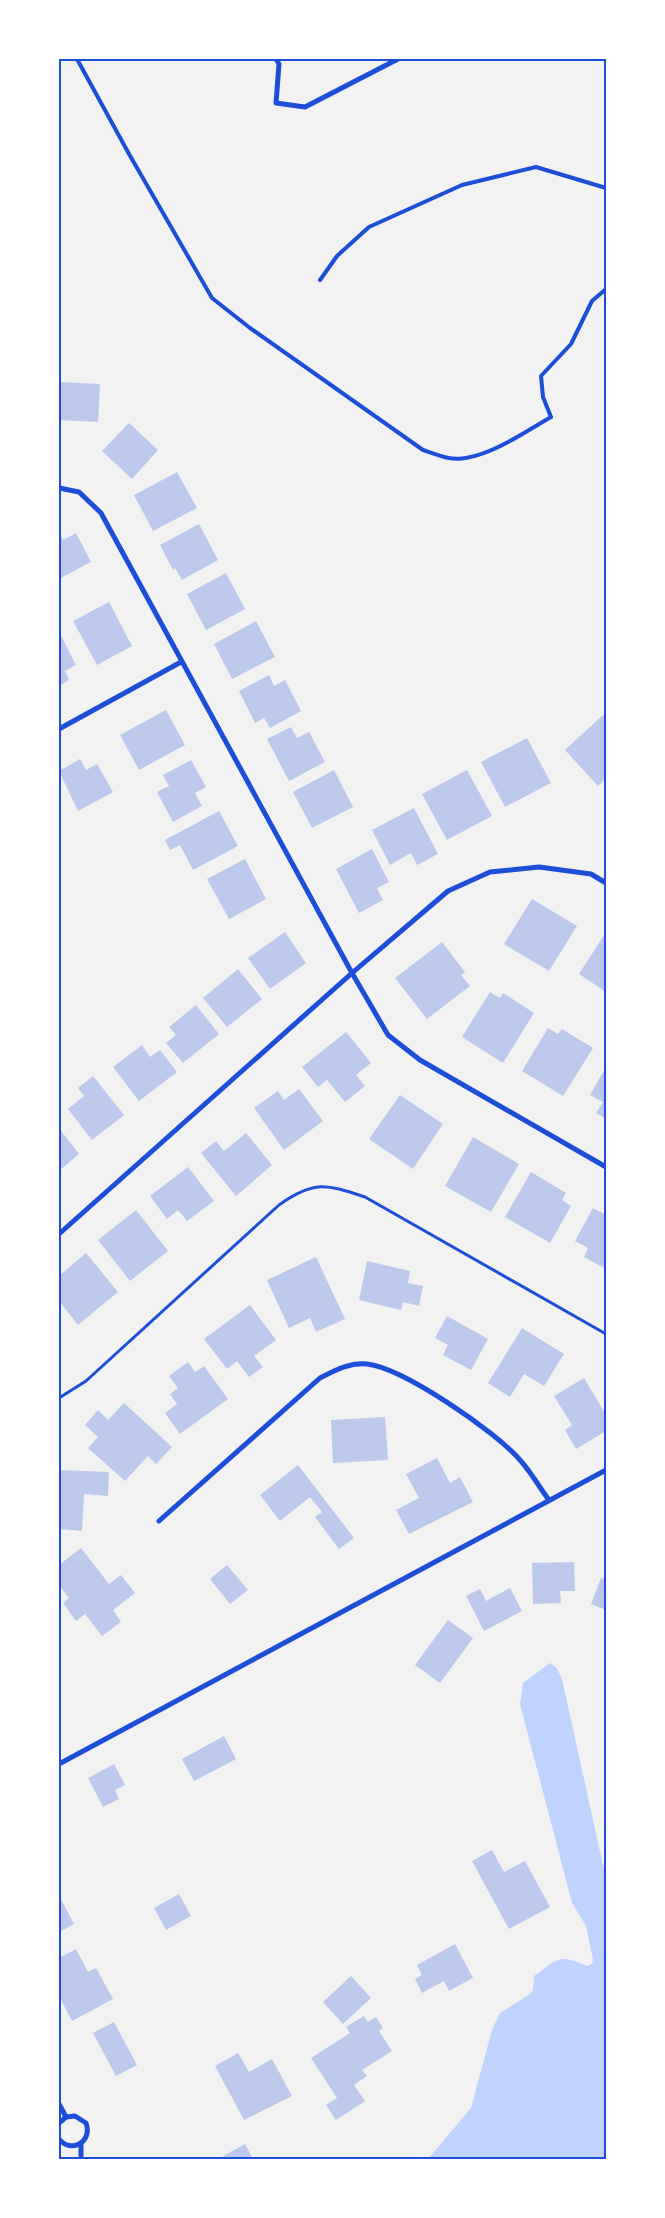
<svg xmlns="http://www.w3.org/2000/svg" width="665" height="2218" font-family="'Exo 2',sans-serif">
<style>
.water{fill:#bfd3fe}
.building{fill:#bdc9ec}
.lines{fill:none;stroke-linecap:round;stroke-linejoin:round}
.path{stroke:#1d4ed8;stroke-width:3}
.service{stroke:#1d4ed8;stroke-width:4}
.minor{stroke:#1d4ed8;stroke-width:5}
.neatline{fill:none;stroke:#1d4ed8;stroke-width:2}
</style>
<rect width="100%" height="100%" fill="#f2f2f2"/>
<path class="water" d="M550,1663L557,1668L562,1679L606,1879V2159H428L471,2108L492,2030L500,2013L530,1994L533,1990L534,1976C558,1959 558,1953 587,1966L592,1964L593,1960L586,1926L572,1903L520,1704L523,1683Z"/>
<g class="building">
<polygon points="61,382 100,384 98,422 59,420"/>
<polygon points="129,423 158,450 132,479 102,451"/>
<polygon points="177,472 197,508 153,531 134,495"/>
<polygon points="199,524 218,560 182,580 175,568 173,570 160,545"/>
<polygon points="59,531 63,540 76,533 91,562 59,579"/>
<polygon points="226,573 245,609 206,630 187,594"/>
<polygon points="109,602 132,646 97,665 73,621"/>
<polygon points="256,621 275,657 232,679 214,644"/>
<polygon points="59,632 76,665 65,671 69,680 59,686"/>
<polygon points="269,675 274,686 285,680 301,711 270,728 264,718 255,723 239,691"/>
<polygon points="166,710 185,745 139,770 120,735"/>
<polygon points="603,715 606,719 606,778 598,786 565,750"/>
<polygon points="291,727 297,738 309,732 325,762 289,781 267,739"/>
<polygon points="527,738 551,783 505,807 481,762"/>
<polygon points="80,759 86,770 97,764 113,792 78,811 59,771"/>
<polygon points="191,760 206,787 195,793 202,806 173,822 157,792 169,786 163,775"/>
<polygon points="334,770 353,807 312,828 293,792"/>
<polygon points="467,770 492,816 447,840 422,794"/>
<polygon points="414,808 438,854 417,865 411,853 390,865 372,830"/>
<polygon points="219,811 238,846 193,870 180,845 170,850 165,840"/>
<polygon points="372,849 389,882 377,888 383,900 359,913 336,869"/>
<polygon points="245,859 266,899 229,919 207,879"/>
<polygon points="532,899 577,926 549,971 504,944"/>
<polygon points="285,932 306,963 270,989 248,958"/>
<polygon points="606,932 606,992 579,974"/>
<polygon points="442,942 465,972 461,975 470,986 427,1019 395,978"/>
<polygon points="238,969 262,999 227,1027 203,998"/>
<polygon points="490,992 500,998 503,993 534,1013 503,1063 462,1037"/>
<polygon points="196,1005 219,1034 183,1063 166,1043 176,1035 169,1027"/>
<polygon points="548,1028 558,1034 562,1029 593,1048 563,1096 522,1071"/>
<polygon points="346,1032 371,1063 356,1075 365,1086 345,1102 327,1080 318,1087 302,1067"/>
<polygon points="142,1045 150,1057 160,1050 177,1072 139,1101 113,1067"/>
<polygon points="606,1067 606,1119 596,1113 603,1102 590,1095"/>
<polygon points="93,1076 124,1115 92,1140 68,1109 84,1096 78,1088"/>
<polygon points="299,1089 323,1121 284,1150 254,1108 278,1091 284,1100"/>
<polygon points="400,1095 443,1124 413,1169 369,1139"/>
<polygon points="59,1128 79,1154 59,1171"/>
<polygon points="246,1133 272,1165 236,1196 201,1153 216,1141 224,1151"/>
<polygon points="473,1137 519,1164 491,1212 445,1186"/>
<polygon points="188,1167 214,1201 187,1221 178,1210 167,1219 150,1196"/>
<polygon points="531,1172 566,1193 562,1200 571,1206 550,1243 505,1217"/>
<polygon points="593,1208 606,1215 606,1269 584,1257 588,1248 575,1241"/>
<polygon points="136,1210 168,1251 130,1281 98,1240"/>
<polygon points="86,1253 118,1292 78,1325 59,1301 59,1276"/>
<polygon points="316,1257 345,1319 316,1332 310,1318 289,1328 267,1280"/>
<polygon points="367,1261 410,1271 408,1283 423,1286 419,1306 403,1302 401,1310 359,1300"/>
<polygon points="250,1305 276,1340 254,1356 263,1367 249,1377 237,1361 227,1369 204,1339"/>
<polygon points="447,1316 488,1339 471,1370 443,1355 448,1345 435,1338"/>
<polygon points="522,1328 564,1354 544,1386 524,1374 510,1397 488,1383"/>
<polygon points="188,1362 195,1372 204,1366 228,1399 180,1434 165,1413 177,1404 170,1394 178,1388 169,1376"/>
<polygon points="584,1378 606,1415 606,1431 576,1449 565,1430 572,1425 554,1396"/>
<polygon points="124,1403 172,1447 156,1464 148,1456 125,1481 88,1448 98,1437 85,1425 98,1410 108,1420"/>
<polygon points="385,1417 388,1460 333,1463 331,1420"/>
<polygon points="437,1458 450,1483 460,1477 473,1502 409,1534 396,1510 419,1498 406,1474"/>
<polygon points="298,1465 354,1538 339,1549 315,1517 322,1512 310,1497 280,1521 260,1495"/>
<polygon points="59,1470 109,1472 108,1496 84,1494 82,1531 59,1529"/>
<polygon points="81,1548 109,1584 121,1575 135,1593 113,1610 121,1622 102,1636 85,1614 76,1621 63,1603 69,1598 59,1585 59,1565"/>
<polygon points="574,1562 575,1591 560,1591 561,1603 533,1604 532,1563"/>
<polygon points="227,1565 248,1590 230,1604 210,1579"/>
<polygon points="601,1578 606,1580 606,1610 591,1604"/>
<polygon points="510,1588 522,1611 484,1631 466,1596 480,1589 486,1601"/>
<polygon points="448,1620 473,1638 440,1683 415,1665"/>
<polygon points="224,1736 236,1759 194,1781 182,1759"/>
<polygon points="114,1764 125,1785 115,1790 119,1799 103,1807 88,1778"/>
<polygon points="492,1850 504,1872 525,1861 550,1907 509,1929 472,1861"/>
<polygon points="179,1894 191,1916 166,1930 154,1908"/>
<polygon points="59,1895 74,1924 59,1932"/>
<polygon points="455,1944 473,1978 449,1991 444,1981 422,1993 415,1979 422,1975 417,1965"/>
<polygon points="76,1949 88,1972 96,1968 113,1999 72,2021 59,1996 59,1958"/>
<polygon points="351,1976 371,1998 343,2024 323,2002"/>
<polygon points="364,2016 368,2022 376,2017 383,2028 379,2031 392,2051 362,2070 367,2076 354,2085 365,2101 336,2120 326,2105 337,2098 311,2058 350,2033 346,2027"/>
<polygon points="114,2022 137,2065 116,2076 93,2033"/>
<polygon points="238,2053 249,2072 272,2059 292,2096 244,2120 215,2066"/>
<polygon points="245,2144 253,2159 225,2159 223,2156"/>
</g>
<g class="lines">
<path class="path" d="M59,1398L86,1381L279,1205C314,1180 326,1184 365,1197L606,1334"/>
<g class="service">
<path d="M77,59L129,154L212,298L250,328L423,450C437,455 451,461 466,458C495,453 525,432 551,417L543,397L541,376L571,344L592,301L606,289"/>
<polyline points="320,280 337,256 369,227 462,185 536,167 606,188"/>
</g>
<g class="minor">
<polyline points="276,59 279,64 276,103 305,107 398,59"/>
<polyline points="59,488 79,492 101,513 352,973 388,1035 420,1060 606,1167"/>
<polyline points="59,729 181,662"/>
<polyline points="59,1234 352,973 448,891 490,872 539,867 591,874 606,883"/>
<path d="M159,1521L320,1378C334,1371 350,1362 367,1364C403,1368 495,1431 520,1460C531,1472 539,1487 549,1500"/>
<polyline points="59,1764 606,1470"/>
<polyline points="59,2104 66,2117"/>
<path d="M59,2123L66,2117L75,2116L86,2123C93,2142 71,2154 59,2139"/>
<polyline points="81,2144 81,2159"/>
</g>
</g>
<rect width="665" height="2218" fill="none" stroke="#ffffff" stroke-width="120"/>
<rect x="60" y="60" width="545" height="2098" class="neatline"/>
</svg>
